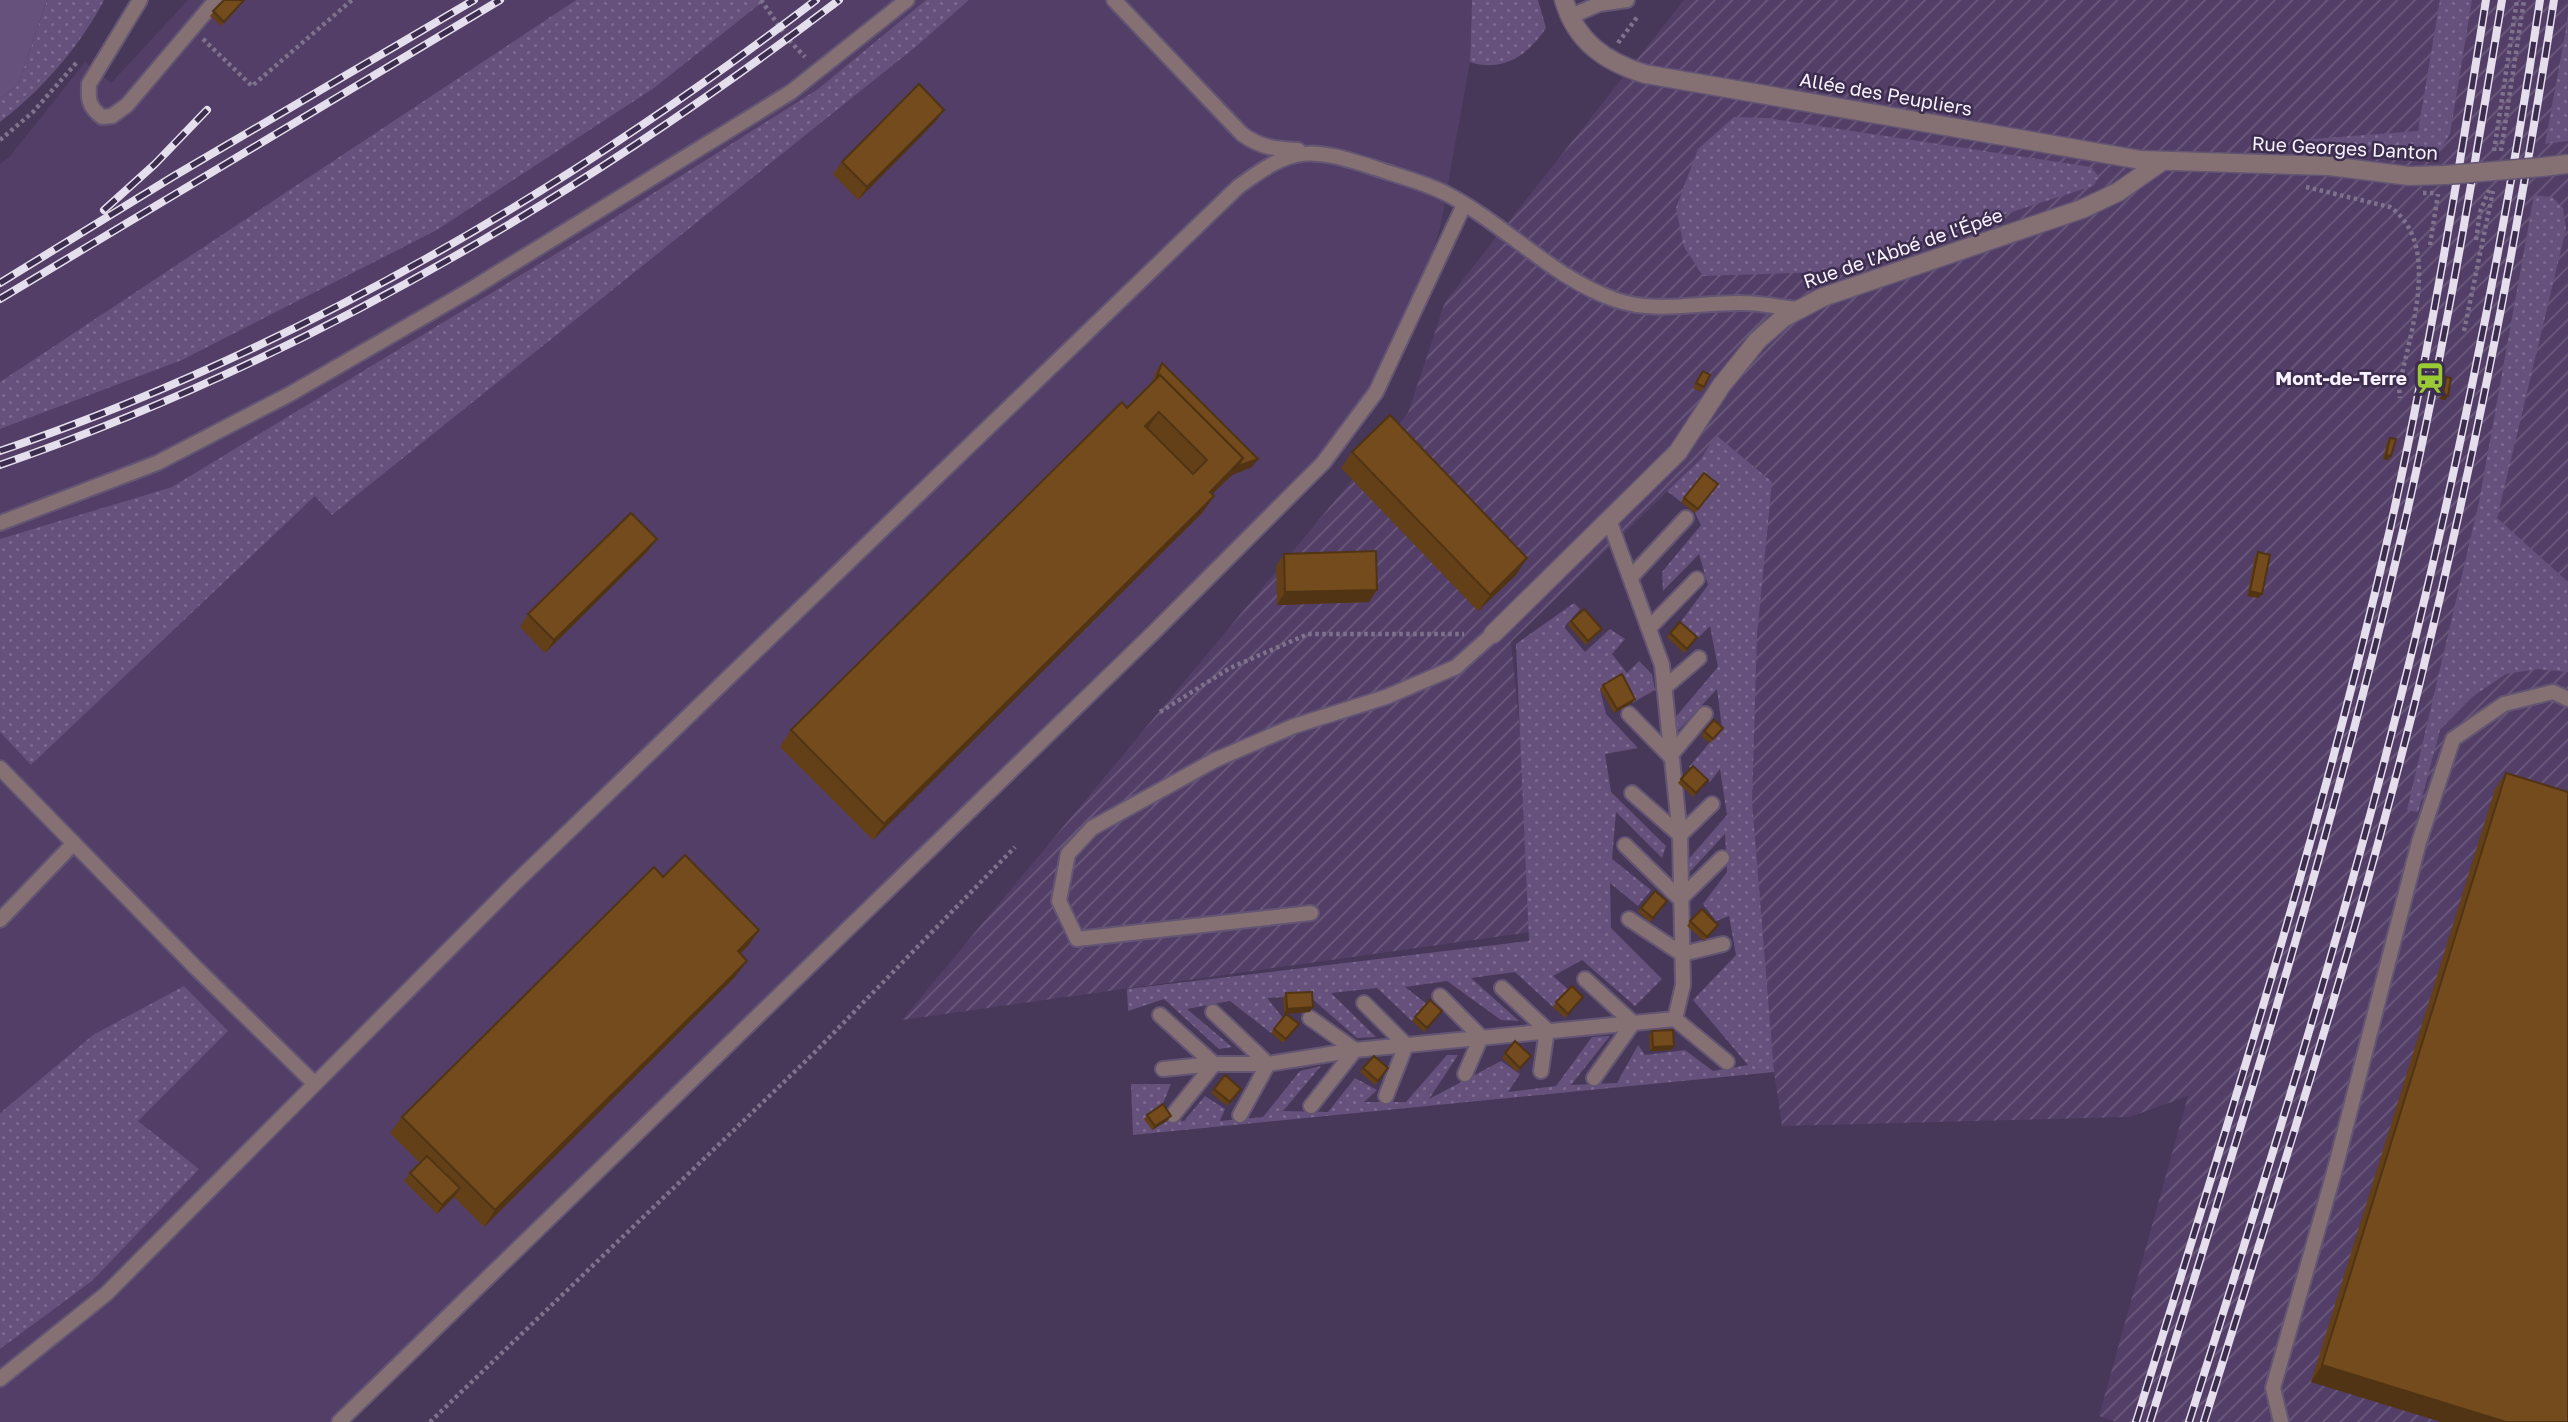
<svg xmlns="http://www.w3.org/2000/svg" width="2568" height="1422" font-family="'Golos Text',sans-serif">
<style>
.built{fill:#523e66}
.industrial{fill:url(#industrial-furrows)}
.grass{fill:url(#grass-dots)}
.pitch{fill:#66517d}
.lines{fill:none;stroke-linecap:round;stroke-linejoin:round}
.lane-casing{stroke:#635573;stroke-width:18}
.street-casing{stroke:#635573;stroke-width:21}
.path{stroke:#7f728d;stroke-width:4.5;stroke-dasharray:3.5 3.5;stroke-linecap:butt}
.lane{stroke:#857074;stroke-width:14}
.street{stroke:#857074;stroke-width:18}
.rail-casing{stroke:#e5deed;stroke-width:8}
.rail{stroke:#3c2c4d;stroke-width:5;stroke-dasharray:16;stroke-linecap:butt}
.street-bridge-casing{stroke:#635573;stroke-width:21;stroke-linecap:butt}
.path-bridge{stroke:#7f728d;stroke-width:4.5;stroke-dasharray:3.5 3.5;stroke-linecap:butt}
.street-bridge{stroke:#857074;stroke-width:18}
.wall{fill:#634018;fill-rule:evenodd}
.shaded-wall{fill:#503414}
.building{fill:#734b1c;stroke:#503414;stroke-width:2;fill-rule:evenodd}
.labels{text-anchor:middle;stroke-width:5;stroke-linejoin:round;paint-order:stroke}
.street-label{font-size:19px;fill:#f8f2ff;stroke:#3c2c4d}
.poi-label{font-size:19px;font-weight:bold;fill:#f8f2ff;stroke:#3c2c4d;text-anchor:end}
</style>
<defs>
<pattern id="industrial-furrows" width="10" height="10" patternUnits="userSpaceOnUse" patternTransform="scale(1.75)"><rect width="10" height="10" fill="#523e66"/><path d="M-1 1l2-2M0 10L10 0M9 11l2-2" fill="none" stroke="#6c5a7d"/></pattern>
<pattern id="grass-dots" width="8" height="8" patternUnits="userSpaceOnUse" patternTransform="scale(1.75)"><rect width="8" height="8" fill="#66517d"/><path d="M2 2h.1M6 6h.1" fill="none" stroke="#7d6a90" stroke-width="1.8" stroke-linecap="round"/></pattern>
</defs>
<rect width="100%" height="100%" fill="#473758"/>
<g class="built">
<polygon points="188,0 576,0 0,382 0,164 10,156 85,62 111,83"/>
<polygon points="765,0 926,0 818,89 595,230 172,488 0,539 0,429 182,360 437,230 654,88"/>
<polygon points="969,0 1472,0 1470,62 1440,229 1423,280 1380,375 1317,459 333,1422 0,1422 0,1349 92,1281 198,1169 138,1121 93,1035 0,1113 0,732 31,765 315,496 333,514 918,45"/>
</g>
<polygon class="industrial" points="1684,0 2568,0 2568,1422 2116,1422 2099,1416 2188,1096 2130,1117 1782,1126 1774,1072 1716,436 1700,460 1511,642 1528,810 1531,932 902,1020 1408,413 1445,302"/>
<g class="grass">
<path d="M47,0H104C81,45 41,91 0,122V99L18,85Z"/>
<polygon points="576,0 765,0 654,88 437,230 182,360 0,429 0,382"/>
<polygon points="926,0 969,0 918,45 332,515 315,496 31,765 0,732 0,539 172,487 595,230 818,89"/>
<path d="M1472,0H1538L1546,28C1529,54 1503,73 1470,62Z"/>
<polygon points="2440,0 2472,0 2450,134 2441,149 2413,151 2299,140 2418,131"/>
<polygon points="2568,12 2568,141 2545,144 2566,29"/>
<polygon points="1734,117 1766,118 2091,167 2099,177 2093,186 1824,272 1703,276 1684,247 1676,208 1698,149"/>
<polygon points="2534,195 2552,197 2563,208 2566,229 2497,518 2568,582 2568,672 2538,669 2506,674 2472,697 2440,730 2418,812 2407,810 2479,502"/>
<polygon points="1716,435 1772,482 1757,634 1752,802 1774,1072 1133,1135 1131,1084 1171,1084 1152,1130 1171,1119 1184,1121 1205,1096 1225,1109 1220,1121 1263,1117 1300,1071 1321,1066 1283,1111 1328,1112 1355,1078 1377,1090 1364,1102 1406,1102 1447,1055 1458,1055 1429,1099 1501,1061 1520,1074 1508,1092 1556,1086 1592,1037 1610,1036 1571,1085 1617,1083 1638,1045 1645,1055 1685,1050 1713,1071 1748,1065 1693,1000 1736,955 1729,916 1716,921 1703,904 1727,872 1725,834 1686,876 1686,862 1727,815 1720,769 1710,782 1689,767 1722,728 1717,689 1674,735 1674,719 1718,667 1710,626 1698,638 1680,623 1708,585 1699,554 1663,591 1662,572 1701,525 1695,513 1715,489 1701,477 1681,502 1667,491 1700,460"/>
<polygon points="1574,603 1580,609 1564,627 1585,652 1610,629 1625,639 1612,654 1627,673 1639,661 1652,674 1655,690 1632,703 1619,679 1600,689 1606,714 1638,748 1605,754 1611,792 1666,846 1662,858 1616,812 1612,859 1651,890 1638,906 1610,883 1611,928 1662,979 1635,1006 1582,960 1553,976 1569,990 1553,1007 1515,972 1471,978 1519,1021 1501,1020 1447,981 1405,987 1427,1004 1412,1021 1377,988 1331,993 1376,1037 1357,1038 1309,996 1267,998 1283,1018 1271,1033 1230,1001 1187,1009 1232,1047 1219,1049 1164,999 1128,1011 1127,989 1529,941 1516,644"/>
<polygon points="184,986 228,1031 138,1121 199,1169 92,1281 0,1349 0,1113 93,1035"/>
</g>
<polygon class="pitch" points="0,0 47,0 18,85 0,99"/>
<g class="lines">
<defs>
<g id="lane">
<path d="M140,0L89,84C88,100 89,107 102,117L112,116L127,105L216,0"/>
<path d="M1114,0L1242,134C1261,148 1276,149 1298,150"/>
<polyline points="1569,17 1599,4 1627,0"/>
<polyline points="0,523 157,463 290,394 470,290 791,92 907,0"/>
<polyline points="1631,577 1686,518"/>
<polyline points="1650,627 1697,579"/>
<polyline points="1664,688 1699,658"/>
<polyline points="1629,714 1670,756 1705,714"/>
<path d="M0,768L195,967L315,1084L515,883L1238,187C1294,145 1310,147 1375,168C1398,176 1423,182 1445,193C1504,223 1552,278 1616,300C1657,314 1701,302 1743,303C1761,303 1778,307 1796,309"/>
<polyline points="1632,793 1680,835 1712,804"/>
<polyline points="1625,845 1680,899 1722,858"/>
<polyline points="1311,913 1077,939 1059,901 1068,854 1092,828 1215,760 1294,726 1386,697 1456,667 1493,634"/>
<polyline points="1629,919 1682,954 1723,944"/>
<polyline points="0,920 74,843"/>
<polyline points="1585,979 1633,1023 1594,1078"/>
<polyline points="1502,988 1547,1030 1541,1071"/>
<polyline points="1440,996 1481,1037 1465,1074"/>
<polyline points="1364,1003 1406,1045 1386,1096"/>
<polyline points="1213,1012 1268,1064 1240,1115"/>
<polyline points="1160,1015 1214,1064 1173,1115"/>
<polyline points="1310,1018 1355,1050 1311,1106"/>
<polyline points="1675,1019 1727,1062"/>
<polyline points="1163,1069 1214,1064 1268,1064 1355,1050 1675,1019 1683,985 1680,835 1662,665 1609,520"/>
<polyline points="0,1379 106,1294 315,1084"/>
<polyline points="339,1422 1152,634 1323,463 1376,392 1464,205"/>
<polyline points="2281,1422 2273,1388 2335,1169 2419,842 2453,739 2504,704 2553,692 2568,699"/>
</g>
<g id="street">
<path d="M1564,0C1576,42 1606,62 1645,74L2141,160L2329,166L2409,176L2446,175"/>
<polyline points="2542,167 2568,164"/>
<polyline points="1493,634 1678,452 1721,386 1758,340 1783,318 1823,297 2082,209 2118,192 2161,162"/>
</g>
</defs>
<use href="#lane" class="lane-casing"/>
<use href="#street" class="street-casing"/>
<g class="path">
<polyline points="761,0 788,39 805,57"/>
<polyline points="203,39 252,86 352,0"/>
<polyline points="1618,43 1638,16"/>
<polyline points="0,140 33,112 78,61"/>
<polyline points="2494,151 2517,0"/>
<polyline points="2501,151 2524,0"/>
<path d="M2306,187L2390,207C2443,244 2409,335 2399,388L2400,398"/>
<polyline points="2476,240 2480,212 2489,190"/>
<polyline points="2430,245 2438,194"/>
<polyline points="2464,331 2493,191"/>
<polyline points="1160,712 1230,668 1308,634 1464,634"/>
<polyline points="430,1422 813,1054 1015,847"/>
</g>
<use href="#lane" class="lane"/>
<use href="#street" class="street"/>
<defs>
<g id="rail">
<polyline points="104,210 155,164 207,110"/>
<polyline points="0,283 174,176 474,0"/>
<polyline points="0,299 500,0"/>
<path d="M0,451C294,351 570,188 816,0"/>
<path d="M0,465C304,360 584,194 839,0"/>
<path d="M2136,1422C2227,1127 2321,831 2390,529C2429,354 2458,177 2486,0"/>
<path d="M2150,1422C2240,1131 2331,840 2400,543C2442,364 2472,182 2502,0"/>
<path d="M2189,1422C2253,1218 2317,1014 2372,808C2443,542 2500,272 2540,0"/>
<path d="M2204,1422C2280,1178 2358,934 2419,686C2474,460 2519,231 2554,0"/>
</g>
</defs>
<use href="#rail" class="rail-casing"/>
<use href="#rail" class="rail"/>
<defs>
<polyline id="street-bridge" points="2446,175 2542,167"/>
</defs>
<use href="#street-bridge" class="street-bridge-casing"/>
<polyline class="path-bridge" points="2423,193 2437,193"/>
<use href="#street-bridge" class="street-bridge"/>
</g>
<g class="wall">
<polygon points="224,0 245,0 221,26 210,16"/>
<polygon points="935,122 858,200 833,174 842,162"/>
<path d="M1162,363L1252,467L1232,475L1212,494L1214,496L1203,512L873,840L780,747L791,730L1152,383L1156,371ZM1148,428L1193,474L1147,429Z"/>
<polygon points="1703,371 1704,387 1701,392 1693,388"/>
<polygon points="2446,377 2445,400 2440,399 2443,382"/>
<polygon points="2390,438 2391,456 2388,460 2383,459 2387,442"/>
<polygon points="1352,452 1516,575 1478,611 1341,468"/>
<polygon points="1704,473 1715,489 1695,513 1681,502"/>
<polygon points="648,551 545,653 520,627 528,614"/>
<polygon points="2258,552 2259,598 2247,596 2255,556"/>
<polygon points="1284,554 1369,602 1277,605 1276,566"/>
<polygon points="1571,621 1602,629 1599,633 1586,645 1568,625"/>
<polygon points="1670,633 1694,642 1684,653 1667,637"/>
<polygon points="1603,685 1632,703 1614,713 1600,689"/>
<polygon points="1723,728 1710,743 1701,736 1704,731"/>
<polygon points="2506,773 2568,1422 2311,1382 2495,789"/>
<polygon points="1681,779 1705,785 1693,797 1678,783"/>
<polygon points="1667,901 1650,922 1638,912 1641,908"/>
<polygon points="1690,921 1718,925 1704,941 1687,926"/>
<polygon points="759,930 748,946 740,954 735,977 484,1227 454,1197 437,1214 404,1181 410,1173 420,1163 390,1133 402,1117"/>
<polygon points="1286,993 1310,1012 1284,1014 1283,998"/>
<polygon points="1580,1001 1565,1018 1553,1007 1556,1002"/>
<polygon points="1442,1011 1424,1032 1412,1021 1415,1017"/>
<polygon points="1286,1014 1299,1024 1283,1043 1271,1033"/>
<polygon points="1652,1031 1671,1050 1650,1051 1649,1035"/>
<polygon points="1505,1053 1528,1060 1517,1072 1502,1058"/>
<polygon points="1363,1068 1388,1068 1375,1085 1360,1072"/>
<polygon points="1225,1075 1241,1089 1227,1106 1211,1093"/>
<polygon points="1147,1115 1171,1116 1168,1120 1152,1130 1144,1119"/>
</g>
<g class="shaded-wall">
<polygon points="944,110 935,122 858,200 867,187"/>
<polygon points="2443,394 2448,396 2445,400 2440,399"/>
<polygon points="1159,412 1148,428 1133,443 1145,426"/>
<polygon points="2386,455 2391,456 2388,460 2383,459"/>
<polygon points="1243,458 1258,459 1252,467 1232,475 1198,508 1210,492"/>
<polygon points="1214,496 1203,512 873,840 884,824"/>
<polygon points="657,539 648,551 545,653 554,640"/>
<polygon points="1527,558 1516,575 1478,611 1490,595"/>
<polygon points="1377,590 1369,602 1277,605 1285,592"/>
<polygon points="2250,591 2262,594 2259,598 2247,596"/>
<polygon points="1635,699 1632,703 1614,713 1617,709"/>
<polygon points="759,930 748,946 726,968 738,951"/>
<polygon points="747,961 735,977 484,1227 495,1210"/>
<polygon points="1313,1007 1310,1012 1284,1014 1287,1009"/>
<polygon points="1674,1046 1671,1050 1650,1051 1653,1047"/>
<polygon points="1171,1116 1168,1120 1152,1130 1155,1126"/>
<polygon points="460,1188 454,1197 437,1214 442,1205"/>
<polygon points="2322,1365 2506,1422 2441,1422 2311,1382"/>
</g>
<g class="building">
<polygon points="224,0 244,0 224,22 213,11"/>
<polygon points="919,84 944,110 867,187 842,162"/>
<polygon points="1162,363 1258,459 1238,466 1243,458 1160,375 1156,379"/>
<polygon points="1703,371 1710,375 1704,387 1696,383"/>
<path d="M1160,375L1243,458L1210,492L1214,496L884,824L791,730L1122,402L1127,408ZM1159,412L1207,460L1193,474L1145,426Z"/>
<polygon points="2446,377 2451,378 2448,396 2443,394"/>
<polygon points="1390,415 1527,558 1490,595 1352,452"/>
<polygon points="2390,438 2396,439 2391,456 2386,455"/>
<polygon points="1704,473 1718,484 1698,509 1684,498"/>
<polygon points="631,513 657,539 554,640 528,614"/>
<polygon points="1376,551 1377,590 1285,592 1284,554"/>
<polygon points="2258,552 2270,555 2262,594 2250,591"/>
<polygon points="1584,609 1602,629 1588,641 1571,621"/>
<polygon points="1680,622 1697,637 1687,649 1670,633"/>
<polygon points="1622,674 1635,699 1617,709 1603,685"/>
<polygon points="1714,720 1723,728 1713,739 1704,731"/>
<polygon points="1693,766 1708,780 1696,793 1681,779"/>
<polygon points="2506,773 2568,792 2568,1422 2506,1422 2322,1365"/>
<polygon points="685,855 759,930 738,951 747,961 495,1210 402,1117 654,867 663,877"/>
<polygon points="1655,891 1667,901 1653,918 1641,908"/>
<polygon points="1702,909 1718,925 1707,937 1690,921"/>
<polygon points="1572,986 1583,997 1568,1014 1556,1002"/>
<polygon points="1312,992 1313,1007 1287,1009 1286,993"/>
<polygon points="1430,1000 1442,1011 1427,1028 1415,1017"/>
<polygon points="1286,1014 1299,1024 1286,1039 1274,1029"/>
<polygon points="1673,1030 1674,1046 1653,1047 1652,1031"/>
<polygon points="1515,1041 1531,1056 1520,1068 1505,1053"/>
<polygon points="1374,1056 1388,1068 1378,1081 1363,1068"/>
<polygon points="1225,1075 1241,1089 1230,1102 1214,1089"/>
<polygon points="1163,1104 1171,1116 1155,1126 1147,1115"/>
<polygon points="427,1156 460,1188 442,1205 410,1173"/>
</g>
<defs>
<symbol id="station-bare" viewBox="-9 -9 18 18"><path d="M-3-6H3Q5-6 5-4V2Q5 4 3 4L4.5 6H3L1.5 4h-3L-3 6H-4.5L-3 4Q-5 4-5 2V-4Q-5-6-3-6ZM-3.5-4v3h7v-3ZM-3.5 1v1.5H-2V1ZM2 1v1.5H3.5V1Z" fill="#9acb34" stroke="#3c2c4d" stroke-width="2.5" paint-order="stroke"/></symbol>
</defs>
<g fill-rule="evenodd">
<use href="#station-bare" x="2408" y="356" width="44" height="44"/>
</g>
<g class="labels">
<g class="street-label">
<text transform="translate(1886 94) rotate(10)" y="7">Allée des Peupliers</text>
<text transform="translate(2345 148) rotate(3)" y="7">Rue Georges Danton</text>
<text transform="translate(1903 248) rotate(-19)" y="7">Rue de l'Abbé de l'Épée</text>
</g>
<g class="poi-label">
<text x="2407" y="385">Mont-de-Terre</text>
</g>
</g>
</svg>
